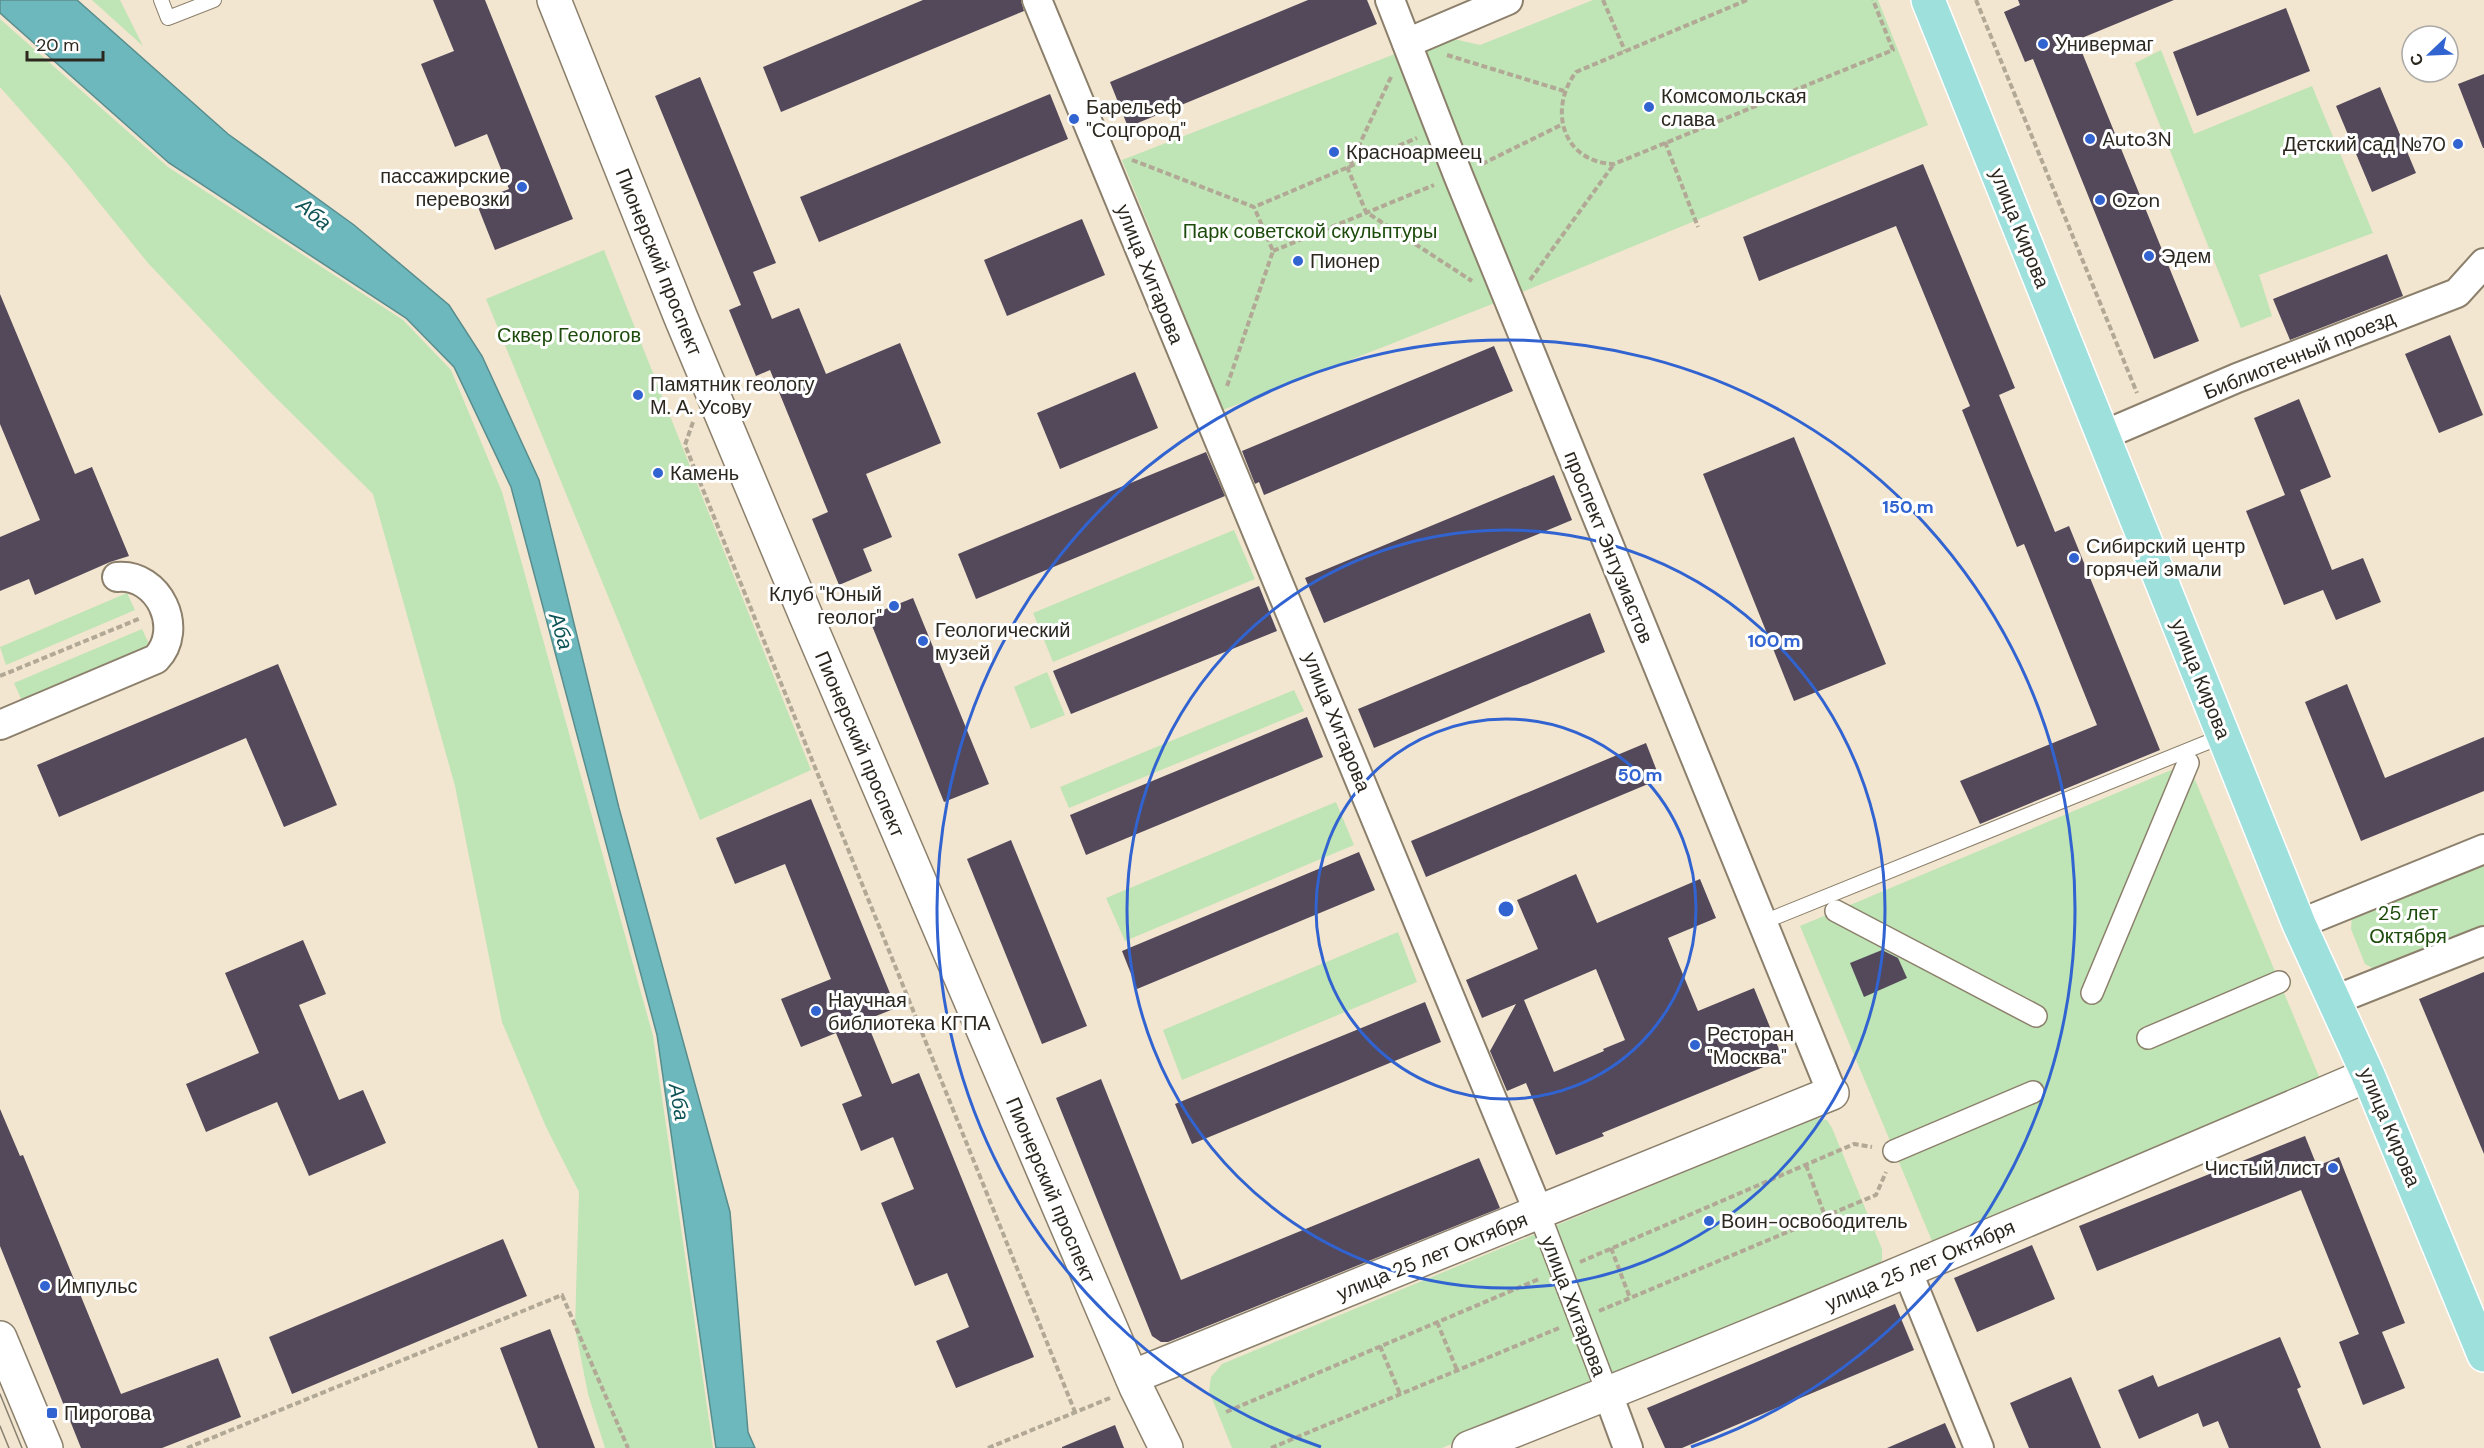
<svg xmlns="http://www.w3.org/2000/svg" width="2484" height="1448" font-family="'DM Sans',sans-serif">
<style>
.green{fill:#bfe4b5}
.water{fill:#6cb8bc;stroke:#598d8d;stroke-width:1.5}
.building{fill:#53495b;fill-rule:evenodd}
.lines{fill:none;stroke-linecap:round;stroke-linejoin:round}
.service-casing{stroke:#8c806c;stroke-width:16}
.pedestrian-casing{stroke:#8c806c;stroke-width:24}
.minor-casing{stroke:#8c806c;stroke-width:32}
.tertiary-casing{stroke:#8c806c;stroke-width:36}
.secondary-casing{stroke:#8c806c;stroke-width:36}
.primary-casing{stroke:#fff;stroke-width:36}
.path{stroke:#b2a896;stroke-width:4;stroke-dasharray:6 3;stroke-linecap:butt}
.service{stroke:#fff;stroke-width:14}
.pedestrian{stroke:#fff;stroke-width:21}
.minor{stroke:#fff;stroke-width:28}
.tertiary{stroke:#fff;stroke-width:33}
.secondary{stroke:#fff;stroke-width:33}
.primary{stroke:#9ee0dc;stroke-width:33}
.tram{stroke:#888071;stroke-width:1.5}
.ring{fill:none;stroke:#3163d1;stroke-width:3}
.poi-dot{fill:#3163d1;stroke:#fff;stroke-width:2}
.labels{text-anchor:middle;stroke-width:6;stroke-linejoin:round;paint-order:stroke}
.poi-label{font-size:20px;fill:#2c2820;stroke:#fff;text-anchor:start}
.street-label{font-size:20px;fill:#2c2820;stroke:#fff}
.park-label{font-size:20px;fill:#1c4b0b;stroke:#fff}
.water-label{font-size:21px;font-style:italic;fill:#0d5255;stroke:#fff}
.centre{fill:#3163d1;stroke:#fff;stroke-width:3}
.ring-label{font-size:18px;text-anchor:middle;font-weight:bold;fill:#3163d1;stroke:#fff;stroke-width:6;stroke-linejoin:round;paint-order:stroke}
</style>
<rect width="100%" height="100%" fill="#f3e6d0"/>
<g class="green">
<polygon points="92,0 120,0 143,46"/>
<polygon points="1593,0 1878,0 1928,125 1510,297 1223,410 1122,160 1441,36 1480,45"/>
<polygon points="0,19 168,167 403,320 451,370 502,492 653,1036 713,1448 605,1448 588,1394 575,1328 579,1192 546,1127 502,1022 455,786 373,494 270,392 148,263 67,163 0,87"/>
<polygon points="2161,50 2194,134 2312,86 2373,233 2259,275 2272,316 2241,328 2135,63"/>
<polygon points="604,250 811,770 700,820 486,299"/>
<polygon points="1234,530 1255,579 1053,662 1033,613"/>
<polygon points="127,593 135,610 6,665 0,647"/>
<polygon points="142,629 150,646 22,701 14,683"/>
<polygon points="1047,672 1065,715 1031,729 1014,687"/>
<polygon points="1294,690 1304,711 1069,808 1060,787"/>
<polygon points="2188,763 2320,1079 1932,1241 1800,926"/>
<polygon points="1336,802 1354,845 1125,941 1106,898"/>
<polygon points="2484,859 2484,928 2378,971 2365,964 2351,929 2352,913"/>
<polygon points="1398,932 1417,982 1182,1080 1163,1030"/>
<polygon points="1815,1118 1827,1120 1832,1128 1882,1249 1882,1260 1876,1269 1442,1448 1232,1448 1209,1391 1211,1377 1222,1364"/>
</g>
<polygon class="water" points="0,0 77,0 228,134 354,225 449,305 482,356 539,480 619,808 730,1212 748,1432 755,1448 716,1448 657,1035 511,487 454,367 406,318 169,163 0,13"/>
<g class="building">
<polygon points="433,0 485,0 573,219 495,250 476,202 509,189 487,134 455,147 421,64 454,51"/>
<polygon points="923,0 1021,0 1024,11 781,112 763,67"/>
<polygon points="1308,0 1367,0 1377,24 1128,127 1110,82"/>
<polygon points="2018,0 2174,0 2077,40 2199,341 2154,359 2033,59 2025,62 2004,12 2020,5"/>
<polygon points="2286,8 2310,71 2197,116 2173,52"/>
<polygon points="2484,74 2484,148 2483,148 2458,84"/>
<polygon points="700,77 776,263 753,272 772,319 799,308 826,374 900,343 941,443 866,474 892,537 863,549 872,571 839,585 812,519 828,512 770,370 756,376 729,310 741,305 655,96"/>
<polygon points="2380,87 2416,173 2372,192 2336,106"/>
<polygon points="1050,94 1068,139 819,242 800,197"/>
<polygon points="1923,164 2015,388 1999,395 2055,532 2069,526 2160,750 1980,824 1960,781 2097,725 2024,544 2017,547 1962,410 1970,406 1896,226 1759,281 1743,237"/>
<polygon points="1082,219 1105,275 1007,316 984,260"/>
<polygon points="2387,254 2403,296 2290,340 2273,299"/>
<polygon points="0,294 75,474 92,467 129,556 110,562 35,595 29,579 0,591 0,537 40,520 0,424"/>
<polygon points="2450,335 2483,415 2439,433 2405,354"/>
<polygon points="1494,346 1513,391 1264,495 1259,482 1255,484 1242,451"/>
<polygon points="1135,372 1158,428 1060,469 1037,413"/>
<polygon points="2299,399 2331,477 2300,490 2332,570 2363,558 2381,602 2336,620 2323,590 2284,605 2246,511 2285,495 2254,418"/>
<polygon points="1794,437 1886,664 1794,701 1703,474"/>
<polygon points="1206,452 1225,496 976,599 958,554"/>
<polygon points="1554,475 1572,520 1324,623 1305,578"/>
<polygon points="1259,586 1277,631 1071,714 1053,671"/>
<polygon points="913,598 989,784 944,802 868,616"/>
<polygon points="1590,613 1605,652 1374,748 1358,709"/>
<polygon points="278,664 337,805 284,827 246,738 59,817 37,765"/>
<polygon points="2347,684 2385,778 2484,737 2484,791 2361,841 2305,702"/>
<polygon points="1307,717 1323,757 1086,855 1070,815"/>
<polygon points="1646,743 1660,779 1426,877 1411,841"/>
<polygon points="811,799 896,1008 866,1020 892,1084 919,1073 1034,1357 956,1388 936,1341 969,1327 947,1273 915,1286 881,1203 914,1189 893,1137 861,1151 842,1104 862,1096 836,1033 801,1047 781,999 831,979 785,864 735,884 716,838"/>
<polygon points="1011,840 1087,1026 1042,1044 967,859"/>
<polygon points="1359,852 1375,890 1137,989 1122,951"/>
<path d="M1576,874L1597,923L1700,879L1716,918L1668,938L1698,1011L1754,988L1783,1059L1602,1133L1604,1136L1556,1155L1526,1083L1507,1091L1490,1051L1516,1004L1482,1018L1466,980L1538,949L1517,900ZM1596,969L1625,1040L1603,1049L1604,1051L1554,1072L1524,1000Z"/>
<polygon points="303,940 326,994 299,1005 339,1100 363,1090 386,1143 309,1176 277,1102 206,1132 186,1084 259,1053 225,973"/>
<polygon points="1882,950 1898,958 1907,978 1864,997 1850,963"/>
<polygon points="2484,972 2484,1154 2419,999"/>
<polygon points="1425,1002 1441,1042 1192,1144 1175,1104"/>
<polygon points="1101,1079 1181,1280 1479,1158 1500,1208 1168,1342 1161,1342 1152,1336 1056,1098"/>
<polygon points="0,1109 20,1156 23,1155 121,1394 218,1358 241,1417 162,1448 81,1448 0,1246"/>
<polygon points="2305,1136 2317,1166 2339,1157 2405,1323 2382,1332 2405,1388 2363,1405 2339,1342 2359,1334 2301,1190 2097,1271 2079,1226"/>
<polygon points="503,1239 527,1296 292,1394 269,1337"/>
<polygon points="2032,1245 2055,1299 1977,1332 1954,1278"/>
<polygon points="1895,1304 1914,1350 1682,1448 1665,1448 1647,1408"/>
<polygon points="550,1329 595,1448 538,1448 500,1348"/>
<polygon points="2280,1337 2301,1387 2297,1389 2321,1448 2229,1448 2218,1421 2203,1427 2198,1413 2139,1439 2118,1390 2153,1375 2158,1387"/>
<polygon points="2071,1377 2101,1448 2029,1448 2010,1403"/>
<polygon points="1945,1423 1956,1448 1887,1448"/>
<polygon points="1115,1425 1124,1448 1062,1448 1062,1447"/>
</g>
<g class="lines">
<defs>
<g id="service">
<polyline points="161,0 168,18 214,0"/>
<polyline points="1761,923 2223,736"/>
</g>
<g id="pedestrian">
<polyline points="1836,911 2036,1016"/>
<polyline points="2092,993 2188,763"/>
<polyline points="2148,1038 2279,982"/>
<polyline points="1894,1151 2033,1092"/>
<polyline points="1539,1213 1608,1394"/>
</g>
<g id="minor">
<polyline points="1037,0 1539,1213"/>
<polyline points="1390,0 1458,175 1832,1093"/>
<polyline points="1407,43 1508,0"/>
<polyline points="2104,435 2237,378 2457,293 2484,263"/>
<path d="M0,725L156,659C185,629 159,573 117,577"/>
<polyline points="2299,924 2484,849"/>
<polyline points="2335,1000 2484,941"/>
<polyline points="1907,1270 1979,1448"/>
<polyline points="1608,1394 1628,1448"/>
</g>
<g id="tertiary">
<polyline points="554,0 681,318 806,616 1136,1387 1166,1448"/>
<polyline points="1132,1377 1832,1093"/>
<path d="M1469,1448C1772,1330 2070,1202 2368,1075"/>
</g>
<polyline id="secondary" points="0,1338 46,1448"/>
<polyline id="primary" points="1928,0 2299,924 2368,1075 2484,1355"/>
</defs>
<use href="#service" class="service-casing"/>
<use href="#pedestrian" class="pedestrian-casing"/>
<use href="#minor" class="minor-casing"/>
<use href="#tertiary" class="tertiary-casing"/>
<use href="#secondary" class="secondary-casing"/>
<use href="#primary" class="primary-casing"/>
<g class="path">
<polyline points="1603,0 1625,51"/>
<path d="M1747,0L1576,72C1548,109 1562,162 1614,164L1893,50L1873,0"/>
<polyline points="1976,0 2137,393"/>
<polyline points="1447,55 1564,91"/>
<polyline points="1391,77 1348,169 1366,212 1472,281"/>
<polyline points="1665,142 1698,227"/>
<polyline points="1132,160 1254,207 1417,138"/>
<polyline points="1482,164 1561,125"/>
<polyline points="1273,251 1434,185"/>
<polyline points="1530,280 1614,164"/>
<polyline points="1227,386 1273,251 1254,207"/>
<polyline points="693,422 685,445 1075,1412"/>
<polyline points="0,676 141,618"/>
<polyline points="1806,1165 1825,1216"/>
<polyline points="1611,1248 1630,1298"/>
<polyline points="1580,1262 1854,1144 1872,1147"/>
<polyline points="1599,1311 1876,1195 1886,1172"/>
<polyline points="1437,1322 1457,1370"/>
<polyline points="1380,1346 1400,1394"/>
<polyline points="1226,1412 1539,1279"/>
<polyline points="187,1448 562,1295 628,1448"/>
<polyline points="988,1448 1110,1398"/>
<polyline points="1271,1448 1559,1328"/>
</g>
<use href="#service" class="service"/>
<use href="#pedestrian" class="pedestrian"/>
<use href="#minor" class="minor"/>
<use href="#tertiary" class="tertiary"/>
<use href="#secondary" class="secondary"/>
<use href="#primary" class="primary"/>
<g class="tram">
<polyline points="0,1394 22,1448"/>
<polyline points="0,1426 9,1448"/>
</g>
</g>
<g class="ring">
<circle cx="1506" cy="909" r="190"/>
<circle cx="1506" cy="909" r="379"/>
<path d="M1321 1447A569 569 0 1 1 1691 1447"/>
</g>
<g class="poi-dot">
<circle cx="2043" cy="44" r="6"/>
<circle cx="1649" cy="107" r="6"/>
<circle cx="1074" cy="119" r="6"/>
<circle cx="2090" cy="139" r="6"/>
<circle cx="2458" cy="144" r="6"/>
<circle cx="1334" cy="152" r="6"/>
<circle cx="522" cy="187" r="6"/>
<circle cx="2100" cy="200" r="6"/>
<circle cx="2149" cy="256" r="6"/>
<circle cx="1298" cy="261" r="6"/>
<circle cx="638" cy="395" r="6"/>
<circle cx="658" cy="473" r="6"/>
<circle cx="2074" cy="558" r="6"/>
<circle cx="894" cy="606" r="6"/>
<circle cx="923" cy="641" r="6"/>
<circle cx="816" cy="1011" r="6"/>
<circle cx="1695" cy="1045" r="6"/>
<circle cx="2333" cy="1168" r="6"/>
<circle cx="1709" cy="1221" r="6"/>
<circle cx="45" cy="1286" r="6"/>
<rect x="46" y="1407" width="12" height="12" rx="3"/>
</g>
<g class="labels">
<g class="poi-label">
<text x="2055" y="51">Универмаг</text>
<text x="1661" y="103">Комсомольская<tspan x="1661" dy="23">слава</tspan></text>
<text x="1086" y="114">Барельеф<tspan x="1086" dy="23">"Соцгород"</tspan></text>
<text x="2102" y="146">Auto3N</text>
<text x="2446" y="151" text-anchor="end">Детский сад №70</text>
<text x="1346" y="159">Красноармеец</text>
<text x="510" y="183" text-anchor="end">пассажирские<tspan x="510" dy="23">перевозки</tspan></text>
<text x="2112" y="207">Ozon</text>
<text x="2161" y="263">Эдем</text>
<text x="1310" y="268">Пионер</text>
<text x="650" y="391">Памятник геологу<tspan x="650" dy="23">М. А. Усову</tspan></text>
<text x="670" y="480">Камень</text>
<text x="2086" y="553">Сибирский центр<tspan x="2086" dy="23">горячей эмали</tspan></text>
<text x="882" y="601" text-anchor="end">Клуб "Юный<tspan x="882" dy="23">геолог"</tspan></text>
<text x="935" y="637">Геологический<tspan x="935" dy="23">музей</tspan></text>
<text x="828" y="1007">Научная<tspan x="828" dy="23">библиотека КГПА</tspan></text>
<text x="1707" y="1041">Ресторан<tspan x="1707" dy="23">"Москва"</tspan></text>
<text x="2321" y="1175" text-anchor="end">Чистый лист</text>
<text x="1721" y="1228">Воин-освободитель</text>
<text x="57" y="1293">Импульс</text>
<text x="64" y="1420">Пирогова</text>
</g>
<g class="street-label">
<text transform="translate(2020 228) rotate(68)" y="7">улица Кирова</text>
<text transform="translate(659 262) rotate(68)" y="7">Пионерский проспект</text>
<text transform="translate(1150 274) rotate(68)" y="7">улица Хитарова</text>
<text transform="translate(2299 355) rotate(-22)" y="7">Библиотечный проезд</text>
<text transform="translate(1609 547) rotate(68)" y="7">проспект Энтузиастов</text>
<text transform="translate(2201 679) rotate(68)" y="7">улица Кирова</text>
<text transform="translate(1337 722) rotate(68)" y="7">улица Хитарова</text>
<text transform="translate(860 744) rotate(67)" y="7">Пионерский проспект</text>
<text transform="translate(2390 1127) rotate(67)" y="7">улица Кирова</text>
<text transform="translate(1051 1190) rotate(67)" y="7">Пионерский проспект</text>
<text transform="translate(1432 1256) rotate(-22)" y="7">улица 25 лет Октября</text>
<text transform="translate(1920 1265) rotate(-23)" y="7">улица 25 лет Октября</text>
<text transform="translate(1574 1306) rotate(69)" y="7">улица Хитарова</text>
</g>
<g class="park-label">
<text x="1310" y="238">Парк советской скульптуры</text>
<text x="569" y="342">Сквер Геологов</text>
<text x="2408" y="920">25 лет<tspan x="2408" dy="23">Октября</tspan></text>
</g>
<g class="water-label">
<text transform="translate(314 214) rotate(40)" y="7">Аба</text>
<text transform="translate(561 631) rotate(73)" y="7">Аба</text>
<text transform="translate(679 1102) rotate(80)" y="7">Аба</text>
</g>
</g>
<circle cx="1506" cy="909" r="9" class="centre"/>
<g class="ring-label">
<text x="1908" y="513">150 m</text>
<text x="1774" y="647">100 m</text>
<text x="1640" y="781">50 m</text>
</g>
<g transform="translate(2430 54) rotate(247)"><circle r="28" fill="#ffffff" stroke="#aba9a6" stroke-width="1.5"/>
<path d="M0-4.5L10 22L0 15L-10 22Z" fill="#3163d1"/>
<text y="-9" font-size="16" font-weight="bold" text-anchor="middle" fill="#2c2820">С</text>
</g>
<path d="M27 51v9h76v-9" fill="none" stroke="#2c2820" stroke-width="3"/>
<text x="36" y="51" font-size="18" fill="#2c2820" stroke="#ffffff" stroke-width="4.5" paint-order="stroke">20 m</text>
</svg>
